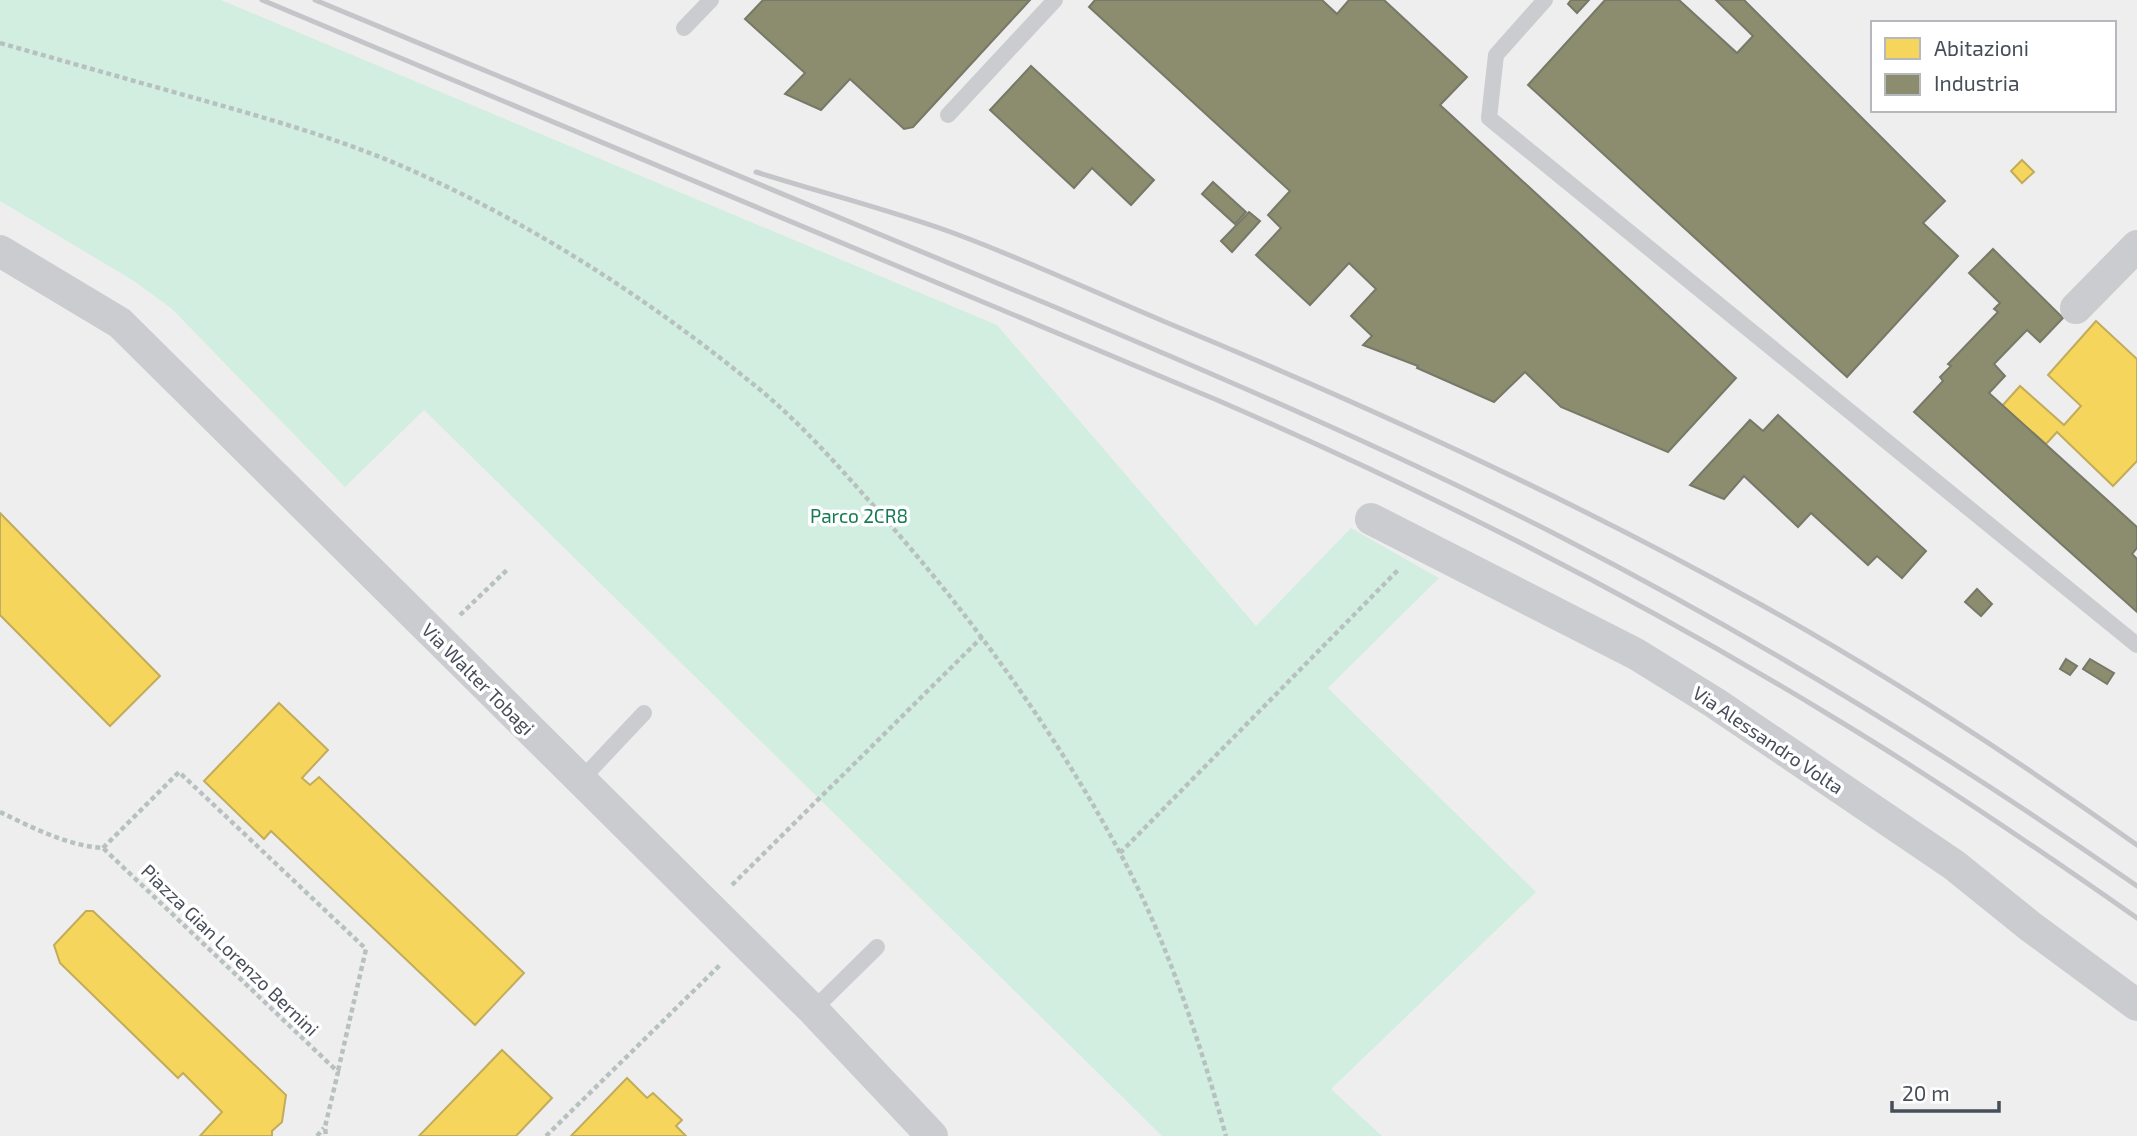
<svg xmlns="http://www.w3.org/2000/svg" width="2137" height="1136" font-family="'Exo 2',sans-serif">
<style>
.green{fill:#d2eee1}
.homes{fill:#f6d55c;stroke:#c1ac5b;stroke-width:2}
.industry{fill:#8c8c6e;stroke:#777968;stroke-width:2}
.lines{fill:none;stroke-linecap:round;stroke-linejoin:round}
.path{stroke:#b7c2c0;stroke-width:4.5;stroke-dasharray:5 3.5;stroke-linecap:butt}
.lane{stroke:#cacccf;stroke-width:16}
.street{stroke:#cacccf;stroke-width:32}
.rail{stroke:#c4c5c8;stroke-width:5}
.labels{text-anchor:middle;stroke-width:7;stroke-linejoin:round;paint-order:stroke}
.park-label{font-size:19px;fill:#177a57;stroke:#fff}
.street-label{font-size:19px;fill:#464e5a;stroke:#fff}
</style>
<rect width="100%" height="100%" fill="#efeeee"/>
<polygon class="green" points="0,0 221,0 997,325 1256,626 1351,528 1439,578 1328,688 1536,892 1331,1089 1382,1136 1162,1136 424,410 345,487 172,309 134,281 0,201"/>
<g class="homes">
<polygon points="2022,160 2034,172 2022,183 2011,171"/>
<polygon points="2096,321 2137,359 2137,461 2113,486 2057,432 2046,444 2002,406 2020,386 2064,425 2081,406 2048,375"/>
<polygon points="0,513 160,676 110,726 0,615"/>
<polygon points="279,703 328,750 302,778 310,785 319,777 524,973 475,1025 271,831 264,839 204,781"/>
<polygon points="86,911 93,911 286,1095 282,1122 272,1131 272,1136 200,1136 222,1112 183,1073 178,1078 60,963 54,945"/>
<polygon points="502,1050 552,1098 516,1136 419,1136"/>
<polygon points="627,1078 647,1098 653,1093 682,1120 676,1126 686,1136 571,1136"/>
</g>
<g class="industry">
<polygon points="763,0 1030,0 913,127 904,129 850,79 821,110 785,94 805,73 745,19"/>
<polygon points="1095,0 1322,0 1337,14 1349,0 1384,0 1467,77 1440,105 1736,378 1668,452 1561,407 1525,372 1494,402 1417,368 1418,366 1363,345 1372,336 1351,316 1376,289 1349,263 1310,305 1256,255 1281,228 1268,215 1290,191 1089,7"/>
<polygon points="1571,0 1589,0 1577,13 1568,4"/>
<polygon points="1605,0 1679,0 1737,53 1753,36 1716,0 1744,0 1945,201 1923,223 1958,256 1847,377 1528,85"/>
<polygon points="1031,66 1154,180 1131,205 1092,168 1074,188 990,110"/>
<polygon points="1213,182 1246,212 1235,224 1202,194"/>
<polygon points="1249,212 1260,221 1232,252 1221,241"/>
<polygon points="1993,249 2063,318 2040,342 2027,330 1994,364 2005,376 1989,393 2137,527 2137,548 2132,554 2137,559 2137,612 1914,412 1943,381 1940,377 1951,366 1948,364 1998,312 1994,309 2000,303 1969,273"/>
<polygon points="1778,415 1926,551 1902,578 1877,556 1868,565 1811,513 1798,527 1744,476 1724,499 1690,485 1750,420 1763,431"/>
<polygon points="1977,589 1992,604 1981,616 1965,602"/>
<polygon points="2066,659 2077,666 2070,675 2060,669"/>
<polygon points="2090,659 2114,673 2107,684 2083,669"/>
</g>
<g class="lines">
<g class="path">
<path d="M0,43C67,62 134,81 202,100C276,121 354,143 424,176C540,229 649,300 748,380C794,416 833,460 871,503C966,609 1051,725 1119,851C1167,940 1199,1039 1226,1136"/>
<polyline points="460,615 509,568"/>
<path d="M0,812C31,827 68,846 103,848L338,1072L325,1127L326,1136"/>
<polyline points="103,848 179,772 366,949 338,1071"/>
<polyline points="1120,853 1399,569"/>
<polyline points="732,885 982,637"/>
<polyline points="317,1136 324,1128"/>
<polyline points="546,1136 720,965"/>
</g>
<g class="lane">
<polyline points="1545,0 1496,55 1489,118 2137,645"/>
<polyline points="684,28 711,0"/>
<polyline points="948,115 1055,0"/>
<polyline points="580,781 644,713"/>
<polyline points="813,1010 877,947"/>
</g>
<g class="street">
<polyline points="0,251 120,323 813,1010 932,1136"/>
<polyline points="2076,308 2137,246"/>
<polyline points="1371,519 1636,654 1715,703 1954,865 2031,927 2137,1005"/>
</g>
<g class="rail">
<path d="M262,0L1217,400C1429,492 1634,596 1831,716C1936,779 2037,848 2137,918"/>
<path d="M315,0C560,102 806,202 1050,305C1223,378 1395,452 1561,537C1761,640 1953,758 2137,886"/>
<path d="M756,172C822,193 891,210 956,234C1026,260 1094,292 1163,321C1366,405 1566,496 1758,603C1889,676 2015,758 2137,845"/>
</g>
</g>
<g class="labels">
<g class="park-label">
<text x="859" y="523">Parco 2CR8</text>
</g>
<g class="street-label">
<text transform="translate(478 679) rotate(45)" y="7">Via Walter Tobagi</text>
<text transform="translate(1768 740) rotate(34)" y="7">Via Alessandro Volta</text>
<text transform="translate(230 950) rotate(44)" y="7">Piazza Gian Lorenzo Bernini</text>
</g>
</g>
<rect x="1871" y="21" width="245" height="91" fill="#ffffff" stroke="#b5b8bd" stroke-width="2"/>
<rect x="1885" y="38" width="35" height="21" fill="#f6d55c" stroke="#b5b8bd" stroke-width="2"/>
<text x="1934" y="56" font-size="21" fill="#464e5a">Abitazioni</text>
<rect x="1885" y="74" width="35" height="21" fill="#8c8c6e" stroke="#b5b8bd" stroke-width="2"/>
<text x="1934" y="91" font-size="21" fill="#464e5a">Industria</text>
<path d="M1892 1101v10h107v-10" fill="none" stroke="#464e5a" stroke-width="3.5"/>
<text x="1902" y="1101" font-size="21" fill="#464e5a" stroke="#ffffff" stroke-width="5" paint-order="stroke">20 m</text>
</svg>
